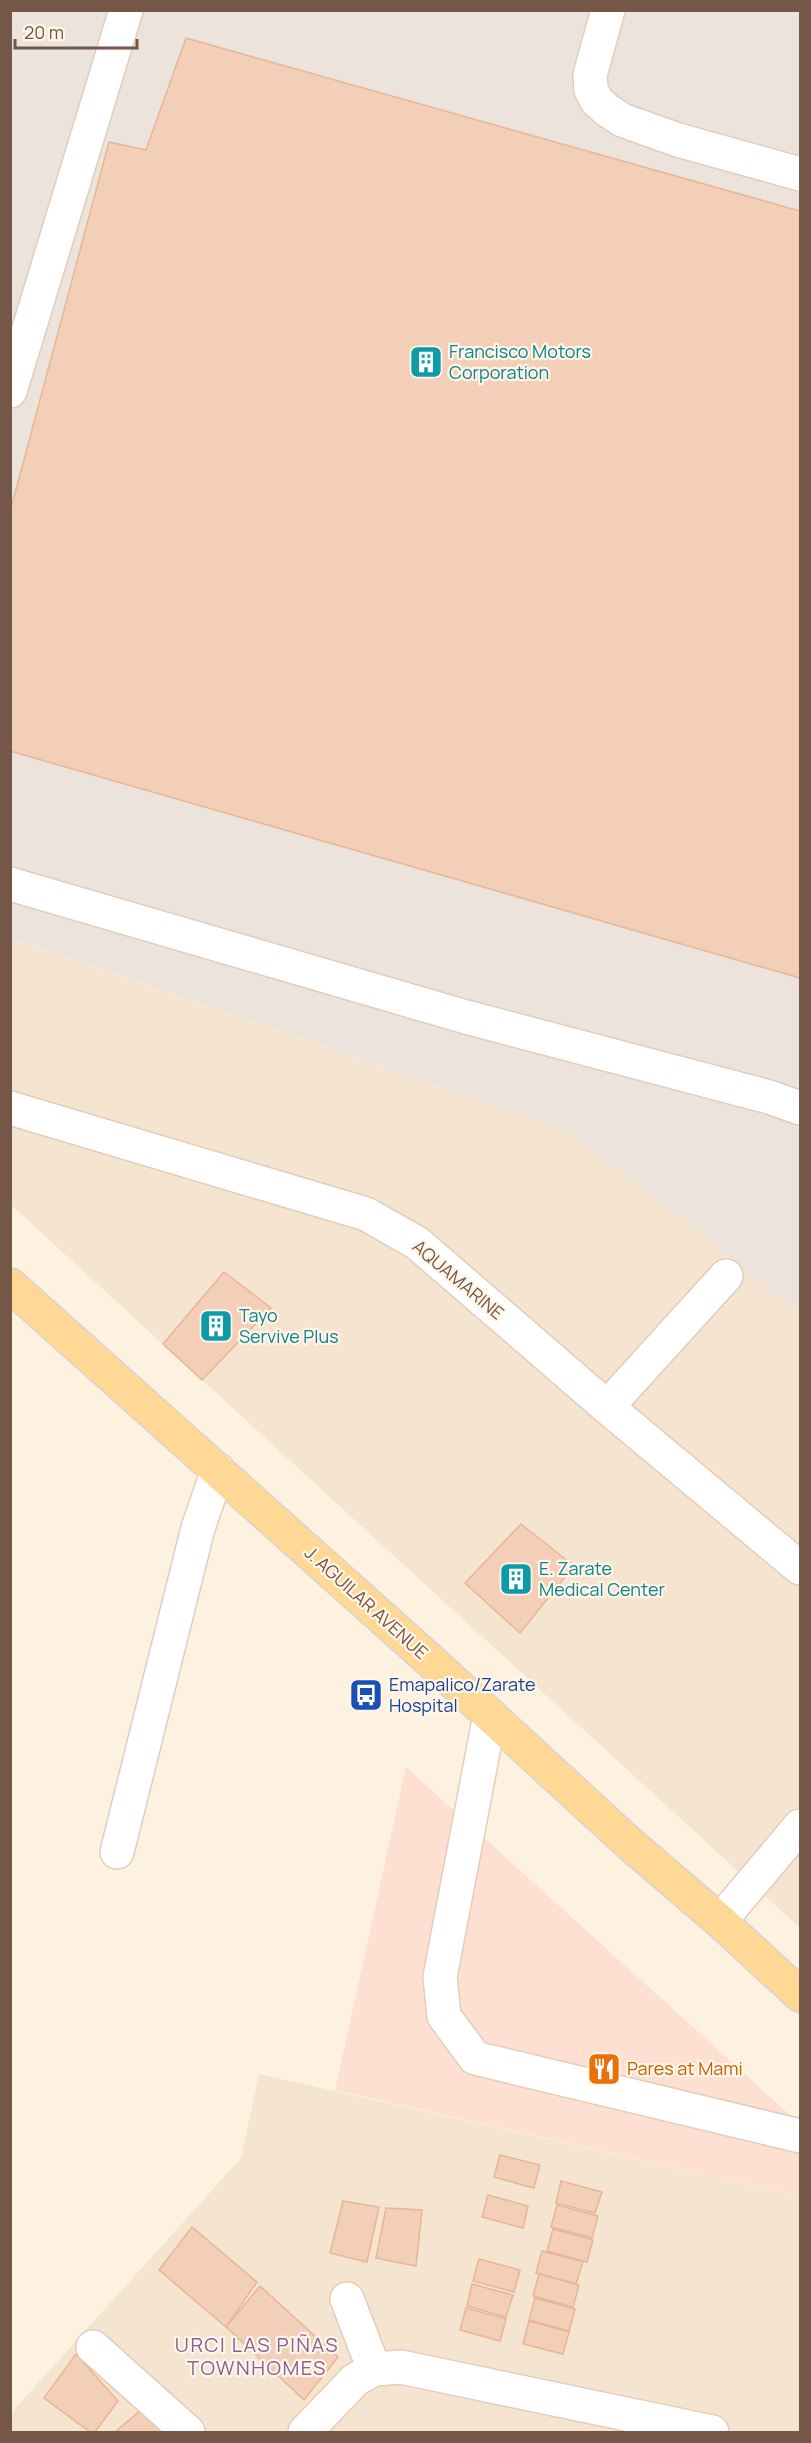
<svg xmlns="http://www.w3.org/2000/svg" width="811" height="2443" font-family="Manrope,sans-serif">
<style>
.residential{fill:#f5e4cf}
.commercial{fill:#fee0d3}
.industrial{fill:#ebe3dc}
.building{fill:#f4cfb7;stroke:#e7b597;stroke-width:1.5}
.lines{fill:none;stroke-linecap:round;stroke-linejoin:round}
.minor-casing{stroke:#e1cebc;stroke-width:36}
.major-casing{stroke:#dbd3cf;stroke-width:36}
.minor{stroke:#fff;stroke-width:33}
.major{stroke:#ffd896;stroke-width:33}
.labels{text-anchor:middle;stroke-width:4.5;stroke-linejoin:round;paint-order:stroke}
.culture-label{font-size:18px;fill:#0d838f;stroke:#fff6e7;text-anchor:start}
.street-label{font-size:18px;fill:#755747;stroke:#fff6e7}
.transit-label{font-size:18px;fill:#164399;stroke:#fff6e7;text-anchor:start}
.food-label{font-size:18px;fill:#c56008;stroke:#fff6e7;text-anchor:start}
.neighbourhood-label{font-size:20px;letter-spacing:1.5px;fill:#866299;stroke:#fff6e7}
</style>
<rect width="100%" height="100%" fill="#fdf2e0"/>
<g class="residential">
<polygon points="10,938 563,1129 697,1230 800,1314 800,1928 11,1205"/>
<polygon points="259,2074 800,2196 800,2432 11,2432 11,2413 241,2158"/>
</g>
<polygon class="commercial" points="406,1767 800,2124 800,2196 335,2090"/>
<polygon class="industrial" points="11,11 800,11 800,1314 697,1230 563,1129 11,938"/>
<g class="building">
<polygon points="186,38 800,211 800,978 10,751 10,512 109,142 146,150"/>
<polygon points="224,1272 271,1308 202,1380 163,1344"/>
<polygon points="521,1524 574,1566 520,1633 465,1583"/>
<polygon points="500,2155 540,2165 534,2188 494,2177"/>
<polygon points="561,2181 602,2192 595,2213 556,2203"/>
<polygon points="488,2195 528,2206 523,2228 482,2217"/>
<polygon points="343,2201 379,2207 367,2262 330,2253"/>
<polygon points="557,2205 598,2216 592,2238 551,2227"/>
<polygon points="386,2208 422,2210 416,2266 376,2258"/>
<polygon points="192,2227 257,2282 226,2327 159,2270"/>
<polygon points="553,2229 593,2240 587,2262 547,2251"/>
<polygon points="542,2251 583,2262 576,2284 536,2273"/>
<polygon points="479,2259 520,2270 514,2292 473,2281"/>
<polygon points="539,2274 579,2285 573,2307 533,2296"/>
<polygon points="472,2284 513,2295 506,2317 467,2306"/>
<polygon points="260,2286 338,2357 304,2400 226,2327"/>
<polygon points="535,2298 575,2309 569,2331 529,2320"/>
<polygon points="466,2308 506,2319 500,2341 460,2330"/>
<polygon points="529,2321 569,2332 563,2354 523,2344"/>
<polygon points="76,2354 118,2401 95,2432 90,2432 44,2398"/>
<polygon points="148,2404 180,2432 115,2432"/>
</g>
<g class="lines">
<defs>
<g id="minor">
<polyline points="608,10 590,75 591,90 597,101 607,110 622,120 678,140 800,174"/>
<polyline points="10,391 126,10"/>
<polyline points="10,884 466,1017 769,1097 800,1108"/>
<polyline points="10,1108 366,1214 417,1243 607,1407 800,1568"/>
<polyline points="607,1407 726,1276"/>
<polyline points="490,1715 440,1977 444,2016 475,2058 800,2136"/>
<polyline points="117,1852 198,1528 218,1470"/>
<polyline points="720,1921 800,1826"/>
<polyline points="347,2299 374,2369"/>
<polyline points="93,2347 188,2432"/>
<polyline points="305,2432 355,2380 374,2369 401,2367 712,2432"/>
</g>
<polyline id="major" points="10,1285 434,1664 630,1844 720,1921 800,1995"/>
</defs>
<use href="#minor" class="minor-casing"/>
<use href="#major" class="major-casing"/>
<use href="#minor" class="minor"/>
<use href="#major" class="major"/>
</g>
<defs>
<symbol id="building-square" viewBox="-11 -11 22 22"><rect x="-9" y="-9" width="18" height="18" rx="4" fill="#0f9aa8" stroke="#fff6e7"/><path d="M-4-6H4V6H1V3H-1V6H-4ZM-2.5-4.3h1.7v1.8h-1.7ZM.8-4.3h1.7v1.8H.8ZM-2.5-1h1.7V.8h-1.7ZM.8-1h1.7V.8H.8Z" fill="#fff"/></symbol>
<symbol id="bus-square" viewBox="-11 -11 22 22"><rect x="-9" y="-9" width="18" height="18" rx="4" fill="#1a4fb4" stroke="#fff6e7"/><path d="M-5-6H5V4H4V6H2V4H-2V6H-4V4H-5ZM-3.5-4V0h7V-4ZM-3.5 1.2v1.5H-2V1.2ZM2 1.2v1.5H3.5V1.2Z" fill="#fff"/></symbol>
<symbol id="restaurant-square" viewBox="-11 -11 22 22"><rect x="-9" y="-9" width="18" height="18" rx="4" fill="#e8710a" stroke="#fff6e7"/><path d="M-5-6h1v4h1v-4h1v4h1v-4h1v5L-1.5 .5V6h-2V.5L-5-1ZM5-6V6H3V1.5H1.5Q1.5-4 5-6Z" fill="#fff"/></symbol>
</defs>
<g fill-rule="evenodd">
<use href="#building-square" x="407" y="343" width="38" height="38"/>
<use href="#building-square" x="197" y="1307" width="38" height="38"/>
<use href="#building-square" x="497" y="1560" width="38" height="38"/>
<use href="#bus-square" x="347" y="1676" width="38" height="38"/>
<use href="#restaurant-square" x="585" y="2050" width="38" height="38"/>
</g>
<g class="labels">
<g class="culture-label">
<text x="449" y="358">Francisco Motors<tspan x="449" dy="21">Corporation</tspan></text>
<text x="239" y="1322">Tayo<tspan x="239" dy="21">Servive Plus</tspan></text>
<text x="539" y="1575">E. Zarate<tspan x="539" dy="21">Medical Center</tspan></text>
</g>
<g class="street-label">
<text transform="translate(458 1280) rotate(40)" y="6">AQUAMARINE</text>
<text transform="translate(366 1603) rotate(42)" y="6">J. AGUILAR AVENUE</text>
</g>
<g class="transit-label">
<text x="389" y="1691">Emapalico/Zarate<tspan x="389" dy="21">Hospital</tspan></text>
</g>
<g class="food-label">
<text x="627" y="2075">Pares at Mami</text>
</g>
<g class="neighbourhood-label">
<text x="257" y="2352">URCI LAS PIÑAS<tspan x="257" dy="23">TOWNHOMES</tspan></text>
</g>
</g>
<rect width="811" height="2443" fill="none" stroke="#755747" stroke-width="24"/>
<path d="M15 39v9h122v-9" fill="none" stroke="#755747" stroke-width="3"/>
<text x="24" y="39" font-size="18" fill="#755747" stroke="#fff6e7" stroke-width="4.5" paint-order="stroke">20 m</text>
</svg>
